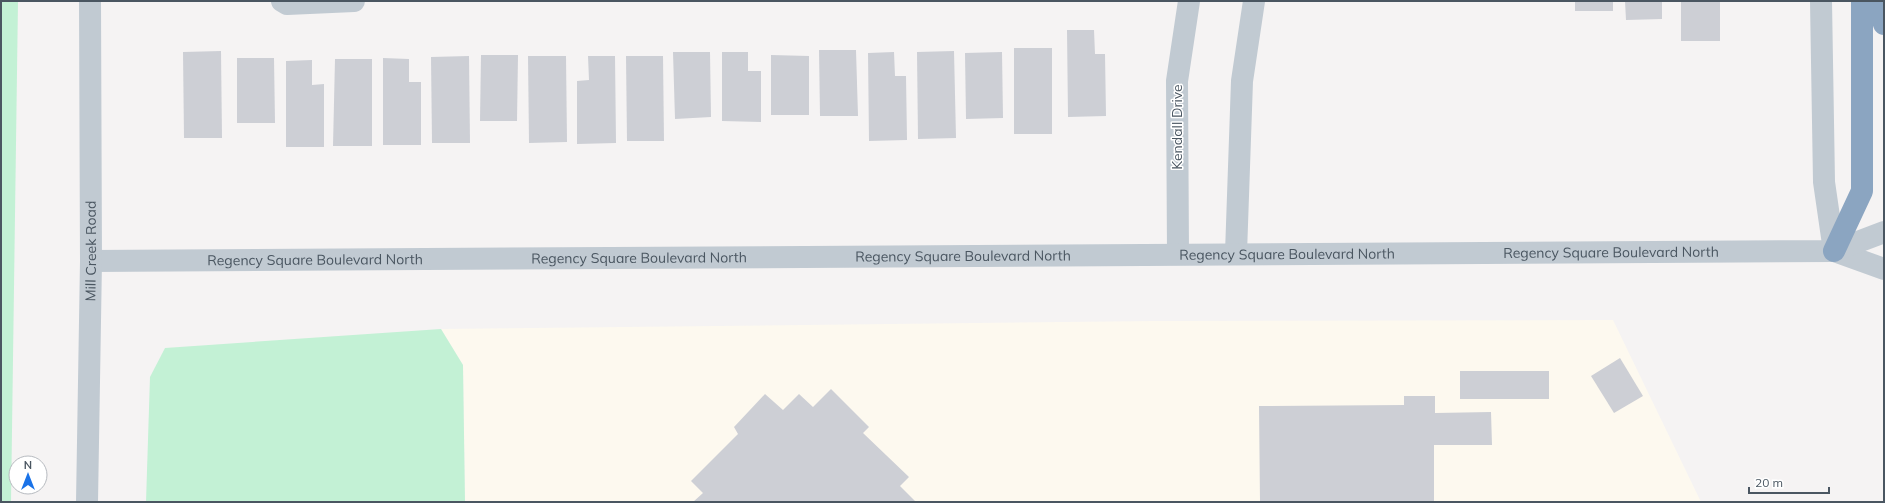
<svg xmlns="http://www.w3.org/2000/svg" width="1885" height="503" font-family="Mulish,sans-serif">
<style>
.commercial{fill:#fdf9ef}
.green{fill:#c3f1d5}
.building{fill:#cdcfd5}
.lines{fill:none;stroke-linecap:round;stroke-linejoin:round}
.minor{stroke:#c1cad2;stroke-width:22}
.highway{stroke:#8ba5c1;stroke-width:22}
.labels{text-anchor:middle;stroke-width:3;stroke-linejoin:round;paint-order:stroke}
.street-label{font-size:14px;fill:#4a5661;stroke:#fff}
</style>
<rect width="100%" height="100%" fill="#f5f3f3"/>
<polygon class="commercial" points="1613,320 1701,502 465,502 463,365 441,329 1156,321"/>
<g class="green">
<polygon points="1,1 18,1 11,502 1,502"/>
<polygon points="441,329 463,365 465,502 146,502 150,377 165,348"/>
</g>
<g class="building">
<rect x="1575" y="1" width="38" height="10"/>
<polygon points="1625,1 1662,1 1662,19 1626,20"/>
<rect x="1681" y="1" width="39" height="40"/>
<polygon points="1067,30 1094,30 1095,54 1105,54 1106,116 1068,117"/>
<rect x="1014" y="48" width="38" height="86"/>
<polygon points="819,50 856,50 858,116 820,116"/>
<polygon points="221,51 222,138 184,138 183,52"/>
<polygon points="954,51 956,138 918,139 917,52"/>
<polygon points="673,52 710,52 711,117 675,119"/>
<polygon points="722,52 748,52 748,71 761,71 761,122 722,121"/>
<polygon points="894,52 895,76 906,76 907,140 869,141 868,53"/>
<polygon points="1002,52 1003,118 966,119 965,53"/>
<polygon points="481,55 518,55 517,121 480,121"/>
<polygon points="771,55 809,56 809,115 771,115"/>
<polygon points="469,56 470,143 432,143 431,57"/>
<polygon points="528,56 566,56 567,142 529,143"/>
<polygon points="588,56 615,56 616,143 577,144 577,81 589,80"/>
<polygon points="626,56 663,56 664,141 627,141"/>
<polygon points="237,58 274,58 275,123 237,123"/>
<polygon points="383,58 409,59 409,82 421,82 421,145 383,145"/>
<polygon points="335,59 372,59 372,146 333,146"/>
<polygon points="312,60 312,85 324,84 324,147 286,147 286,61"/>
<polygon points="1620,358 1643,396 1614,413 1591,376"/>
<rect x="1460" y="371" width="89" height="28"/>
<polygon points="831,389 869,427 863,433 909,477 900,486 916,502 693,502 703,493 691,481 738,434 734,427 765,394 783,410 799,394 813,407"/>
<polygon points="1404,396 1435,396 1435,413 1491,412 1492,445 1434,445 1434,502 1260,502 1259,406 1404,405"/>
</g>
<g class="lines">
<g class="minor">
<polyline points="282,1 287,4 354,1"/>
<polyline points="1821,1 1824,182 1834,251"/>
<polyline points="1834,251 1884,269"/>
<polyline points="1236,253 1242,81 1254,1"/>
<polyline points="1178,254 1177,81 1189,1"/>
<path id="s1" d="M91,261L1834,251L1884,232"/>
<path id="s2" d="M87,502L91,261L90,1"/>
</g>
<g class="highway">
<polyline points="1876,1 1884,24"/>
<polyline points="1834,251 1862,191 1862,1"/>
</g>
</g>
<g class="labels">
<g class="street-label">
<text transform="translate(1177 127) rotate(-90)" y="5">Kendall Drive</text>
<text dy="5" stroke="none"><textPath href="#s2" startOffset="251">Mill Creek Road</textPath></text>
<text dy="5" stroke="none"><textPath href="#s1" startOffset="1520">Regency Square Boulevard North</textPath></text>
<text dy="5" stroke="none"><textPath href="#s1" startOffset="1196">Regency Square Boulevard North</textPath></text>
<text dy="5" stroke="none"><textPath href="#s1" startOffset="872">Regency Square Boulevard North</textPath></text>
<text dy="5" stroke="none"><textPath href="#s1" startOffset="548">Regency Square Boulevard North</textPath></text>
<text dy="5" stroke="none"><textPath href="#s1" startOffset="224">Regency Square Boulevard North</textPath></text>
</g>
</g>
<rect width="1885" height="503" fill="none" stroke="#4a5661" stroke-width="4"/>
<g transform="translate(28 475)"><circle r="19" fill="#ffffff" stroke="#b7bbc0"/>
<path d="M0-3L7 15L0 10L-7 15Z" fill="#1a73e8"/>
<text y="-6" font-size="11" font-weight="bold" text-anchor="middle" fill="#4a5661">N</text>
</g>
<path d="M1749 487v6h80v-6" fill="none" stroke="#4a5661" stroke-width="2"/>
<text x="1755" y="487" font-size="12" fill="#4a5661" stroke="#ffffff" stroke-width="3" paint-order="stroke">20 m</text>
</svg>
